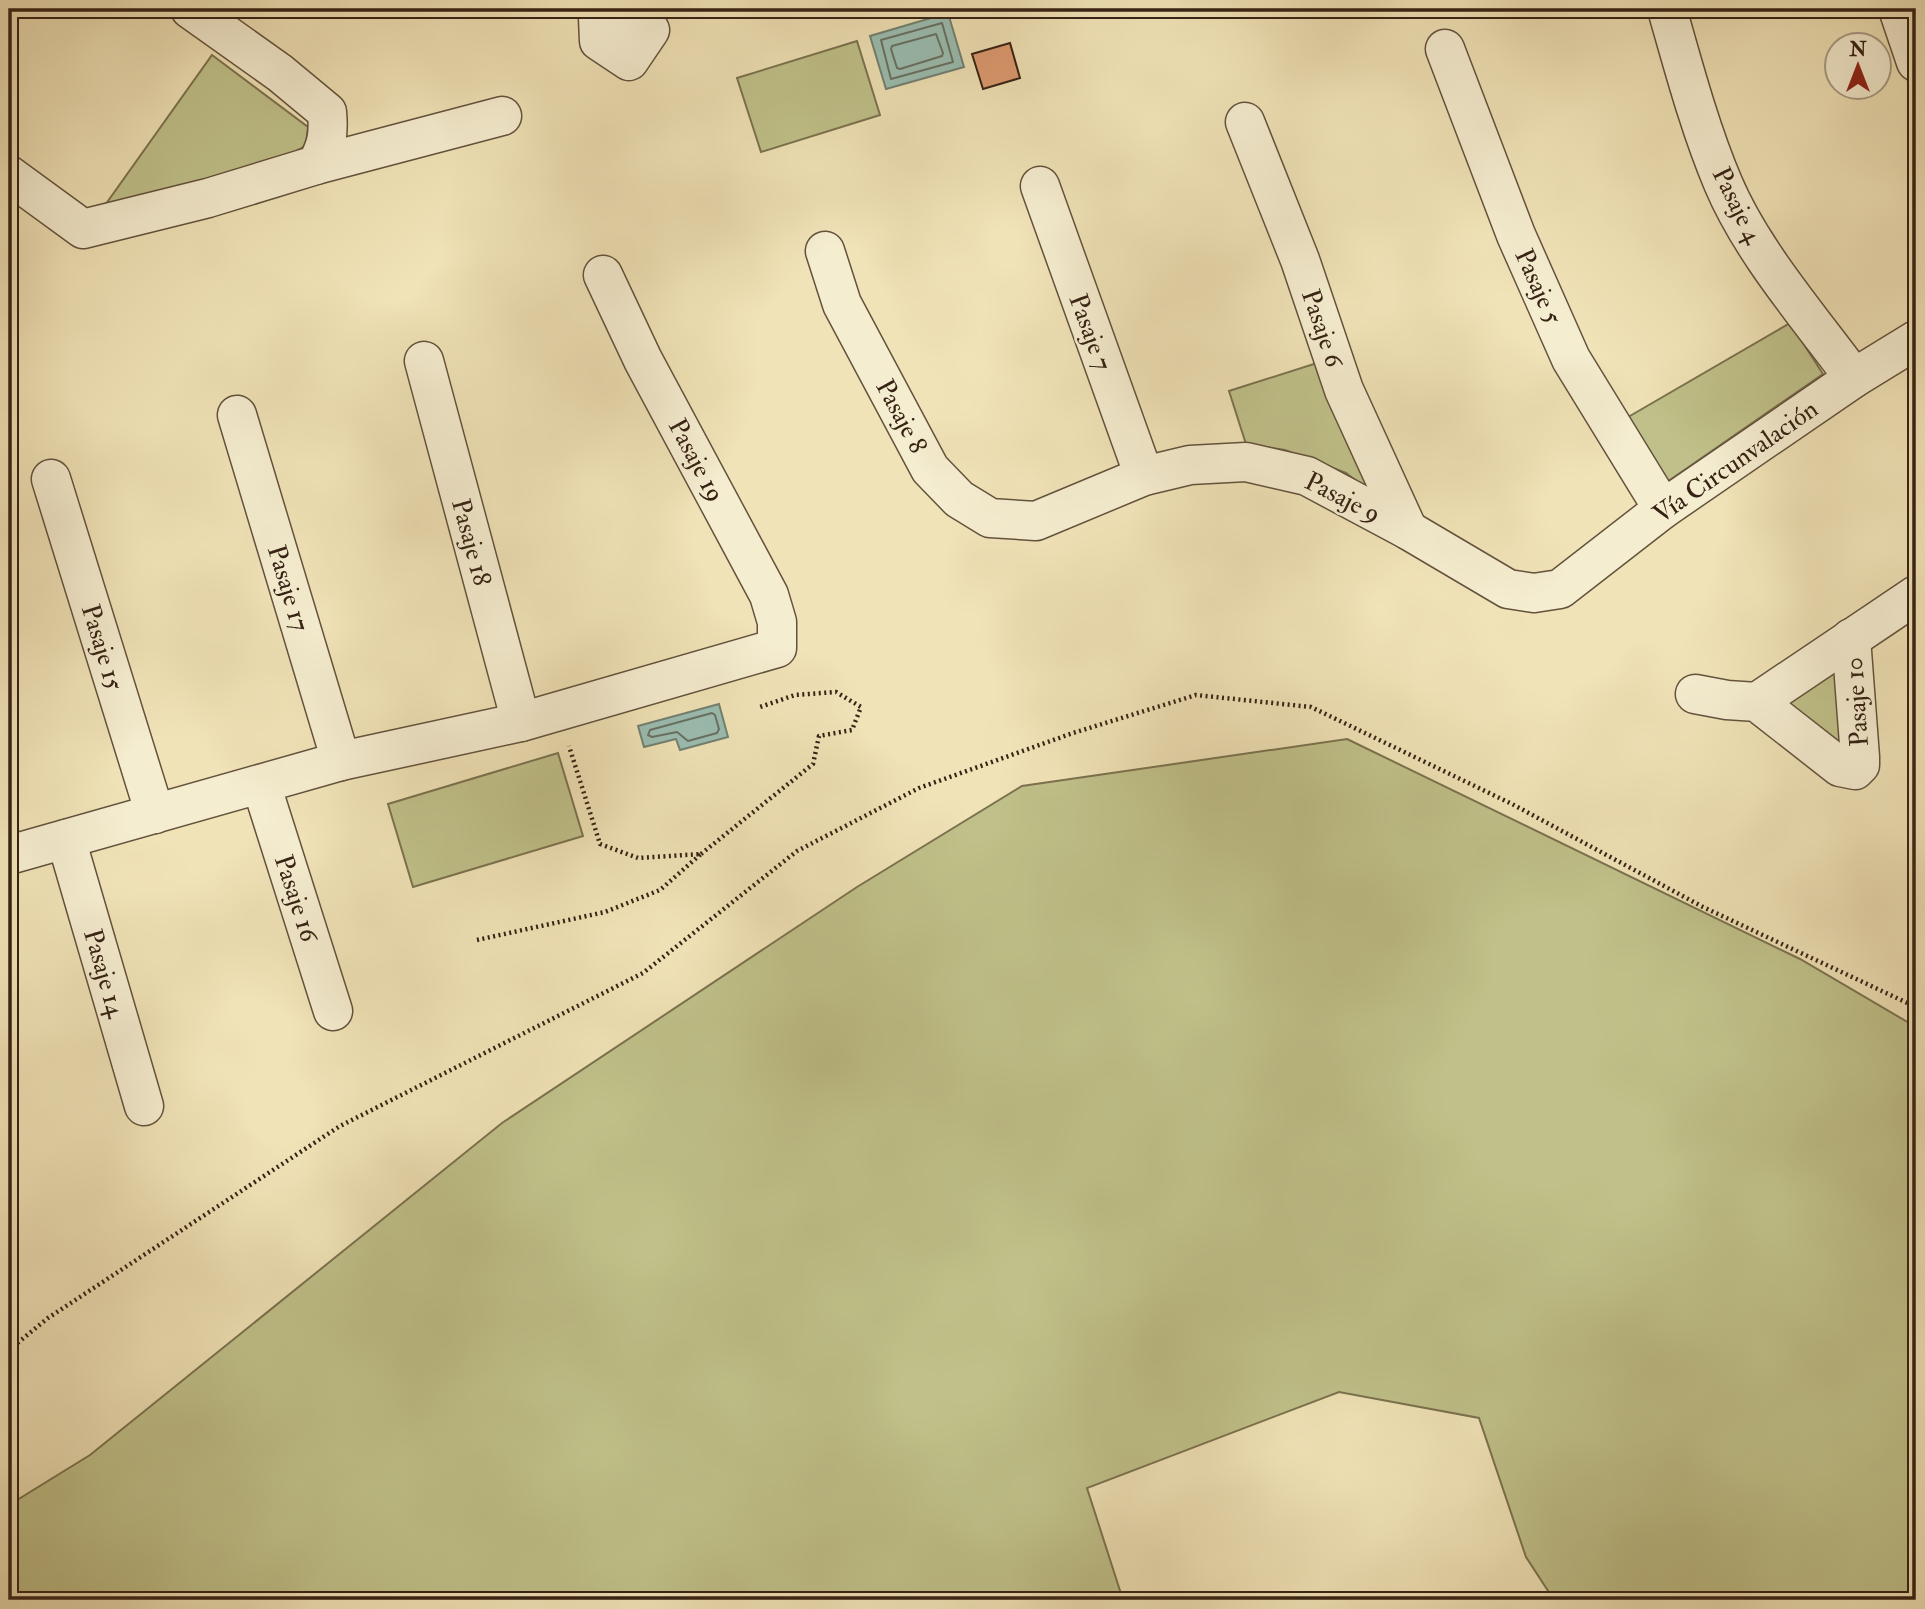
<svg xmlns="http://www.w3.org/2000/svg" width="1925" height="1609" font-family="'IM FELL Double Pica',serif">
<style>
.green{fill:#c0c18a;stroke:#7b724f;stroke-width:2}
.water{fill:#9abeb2;stroke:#728073;stroke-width:2}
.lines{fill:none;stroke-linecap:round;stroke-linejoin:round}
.shore{stroke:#687063;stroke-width:2}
.building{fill:#de9a70;stroke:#362214;stroke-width:2}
.minor-casing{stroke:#64523d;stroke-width:41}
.path{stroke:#362214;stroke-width:4.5;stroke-dasharray:2 3.5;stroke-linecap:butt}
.minor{stroke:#f5edd0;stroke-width:38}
.labels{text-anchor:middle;stroke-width:5;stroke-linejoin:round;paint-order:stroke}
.street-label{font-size:26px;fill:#362214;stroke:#f5edd0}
</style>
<rect width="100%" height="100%" fill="#f0e3b7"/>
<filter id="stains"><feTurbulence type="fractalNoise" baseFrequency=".00286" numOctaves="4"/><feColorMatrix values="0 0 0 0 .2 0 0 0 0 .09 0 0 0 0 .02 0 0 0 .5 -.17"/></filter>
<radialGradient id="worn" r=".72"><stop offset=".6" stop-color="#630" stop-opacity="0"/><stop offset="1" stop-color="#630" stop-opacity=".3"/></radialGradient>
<g class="green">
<polygon points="857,41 880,115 761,152 737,78"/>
<polygon points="212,55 308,127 306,146 278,160 103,208"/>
<polygon points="1790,323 1823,374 1667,482 1623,420"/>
<polygon points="1317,363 1377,497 1346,473 1285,450 1246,444 1229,391"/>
<polygon points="1836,671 1840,746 1782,706"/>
<polygon points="1347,739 1800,959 1916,1027 1916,1600 1554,1600 1526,1557 1479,1418 1339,1392 1087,1488 1123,1600 9,1600 9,1505 90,1455 502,1123 857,887 1022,786"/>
<polygon points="558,753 583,836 413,887 388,804"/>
</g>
<g class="water">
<polygon points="948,13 964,67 886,89 870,36"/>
<polygon points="719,704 728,737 680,750 676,739 644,747 638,726"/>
</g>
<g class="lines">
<g class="shore">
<polygon points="942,23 953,62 891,79 881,40"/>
<polygon points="936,34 943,53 942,56 900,69 897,68 891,49 892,46"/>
<polygon points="712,713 715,715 719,729 717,733 688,741 677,732 652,737 648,735 650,730"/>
</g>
</g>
<polygon class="building" points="1010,43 1020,78 983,89 972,54"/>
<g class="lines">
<defs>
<g id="minor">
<path d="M1667,9C1683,65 1700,129 1723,183C1752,252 1810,318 1854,378"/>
<polyline points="1898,9 1916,62"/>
<polygon points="621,10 650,30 629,61 599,41 598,18"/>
<polyline points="1445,49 1516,235 1571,359 1663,509"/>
<polyline points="1245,122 1300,260 1344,390 1408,530"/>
<polyline points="316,165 502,116"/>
<path d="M9,175L83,229L208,198L316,165C327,146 329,134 327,112L280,73L190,9"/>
<polyline points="1040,186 1144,476"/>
<polyline points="825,251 842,304 930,469 959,499 990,518 1036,521 1144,476 1190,465 1246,462 1307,476 1408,530 1508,589 1534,593 1560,589 1663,509 1854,378 1916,340"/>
<polyline points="424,361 521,722"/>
<polyline points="237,415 341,761"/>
<polyline points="51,479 155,814"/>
<polyline points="1695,694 1727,700 1757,702 1840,767 1855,770 1860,765 1860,757 1851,638"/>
<polyline points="1757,702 1916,595"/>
<polyline points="261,784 333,1011"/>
<polyline points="66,839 144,1106"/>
<polyline points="9,855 341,761 521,722 777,648 777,622 769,595 643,360 603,275"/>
</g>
</defs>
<use href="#minor" class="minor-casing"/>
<g class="path">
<polyline points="701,854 813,764 819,736 852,730 861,707 836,692 795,695 760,707"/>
<polyline points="477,940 605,912 660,890 701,854 638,858 600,844 569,746"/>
<polyline points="9,1350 48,1318 340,1126 643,973 797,851 919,788 1073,733 1196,695 1311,707 1512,804 1703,907 1916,1007"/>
</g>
<use href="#minor" class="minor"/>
</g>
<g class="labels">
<g class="street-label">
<text transform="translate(1738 205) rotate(64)" y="9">Pasaje 4</text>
<text transform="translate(1539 286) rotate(66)" y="9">Pasaje 5</text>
<text transform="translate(1323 328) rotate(71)" y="9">Pasaje 6</text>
<text transform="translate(1091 332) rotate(70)" y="9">Pasaje 7</text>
<text transform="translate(902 416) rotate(62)" y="9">Pasaje 8</text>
<text transform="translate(697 460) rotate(62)" y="9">Pasaje 19</text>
<text transform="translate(1735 461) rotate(-35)" y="9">Vía Circunvalación</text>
<text transform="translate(1343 497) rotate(27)" y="9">Pasaje 9</text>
<text transform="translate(472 542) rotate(75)" y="9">Pasaje 18</text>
<text transform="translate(289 588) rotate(73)" y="9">Pasaje 17</text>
<text transform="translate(103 647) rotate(73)" y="9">Pasaje 15</text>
<text transform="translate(1856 702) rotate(-94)" y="9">Pasaje 10</text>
<text transform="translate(297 898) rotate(72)" y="9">Pasaje 16</text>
<text transform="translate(105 973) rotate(74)" y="9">Pasaje 14</text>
</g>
</g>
<rect width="1925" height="1609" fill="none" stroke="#f0e3b7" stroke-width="35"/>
<rect x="10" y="10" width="1904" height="1588" fill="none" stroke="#362214" stroke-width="3.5"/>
<rect x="18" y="18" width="1890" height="1574" fill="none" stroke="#362214" stroke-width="2"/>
<g transform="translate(1858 66)"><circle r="33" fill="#f5edd0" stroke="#a99c85" stroke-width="2"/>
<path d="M0-5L12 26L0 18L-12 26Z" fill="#8f2418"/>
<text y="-10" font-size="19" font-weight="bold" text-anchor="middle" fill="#362214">N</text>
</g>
<rect width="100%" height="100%" filter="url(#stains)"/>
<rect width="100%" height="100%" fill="url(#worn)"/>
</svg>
